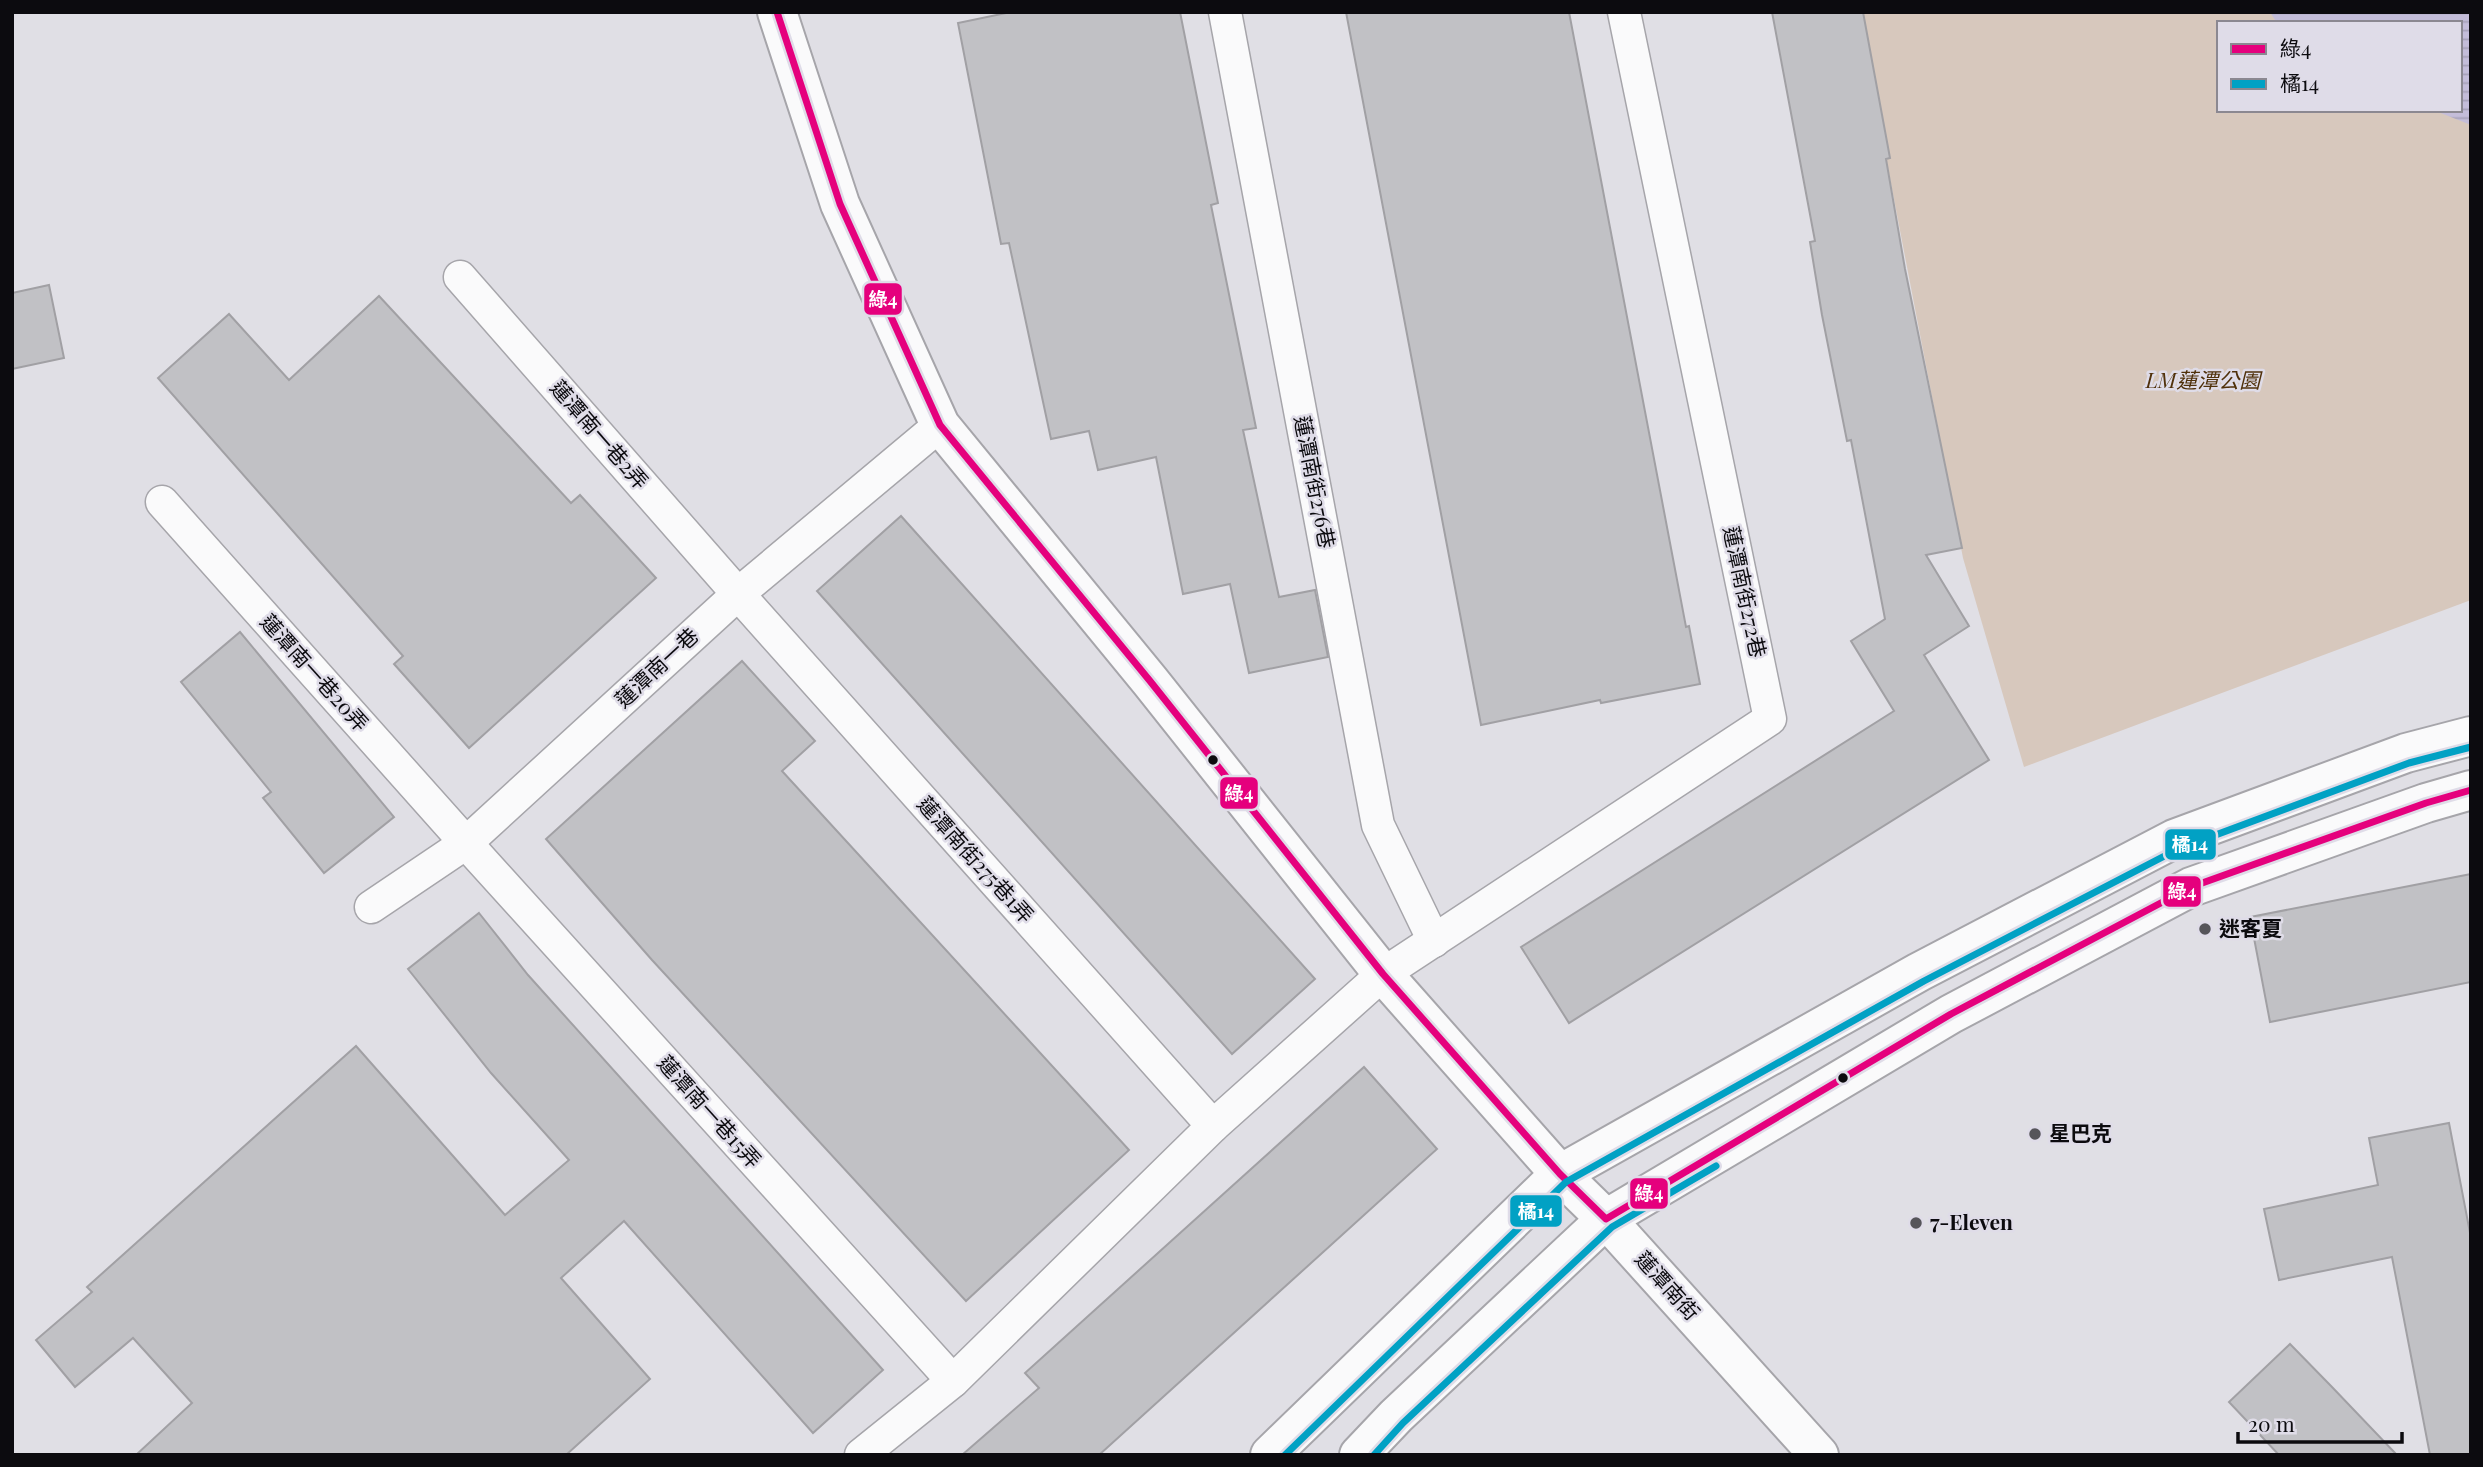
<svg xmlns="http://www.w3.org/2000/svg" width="2483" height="1467" font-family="'Playfair Display','Noto Sans TC',serif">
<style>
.green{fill:#d7c8bd;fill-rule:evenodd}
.water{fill:url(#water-rules)}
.building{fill:#c1c1c5;stroke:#a1a0a4;stroke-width:2}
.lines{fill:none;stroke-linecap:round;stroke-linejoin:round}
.service-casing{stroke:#a6a5aa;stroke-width:35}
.minor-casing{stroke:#a6a5aa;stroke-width:42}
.tertiary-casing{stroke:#a6a5aa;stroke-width:42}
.service{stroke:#fafafb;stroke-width:32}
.minor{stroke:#fafafb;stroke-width:38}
.tertiary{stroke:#fafafb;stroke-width:38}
.bus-1-casing{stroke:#dfdce8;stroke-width:12}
.bus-2-casing{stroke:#dfdce8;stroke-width:12}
.bus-1{stroke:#e5007d;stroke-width:7}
.bus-2{stroke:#01a1c4;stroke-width:7}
.bus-dot{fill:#0c0b0f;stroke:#dfdce8;stroke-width:2.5}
.poi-dot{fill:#56555a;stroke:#dfdce8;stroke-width:2.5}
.labels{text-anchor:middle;stroke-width:5;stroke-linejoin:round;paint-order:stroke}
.park-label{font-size:21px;font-style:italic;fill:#50310b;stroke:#dfdce8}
.street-label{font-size:21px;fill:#0c0b0f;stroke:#dfdce8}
.poi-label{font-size:21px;font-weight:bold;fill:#0c0b0f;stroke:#dfdce8;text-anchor:start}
.line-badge{stroke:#dfdce8;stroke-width:2.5}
.badge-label{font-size:19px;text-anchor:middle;font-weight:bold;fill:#fff}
</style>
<defs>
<pattern id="water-rules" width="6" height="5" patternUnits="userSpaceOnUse" patternTransform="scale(1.75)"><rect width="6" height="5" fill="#c4bdd9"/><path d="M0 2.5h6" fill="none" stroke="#a7a1b9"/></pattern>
</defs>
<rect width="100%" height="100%" fill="#e0dfe5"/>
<path class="green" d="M1858,12H2471V600L2024,767L1963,558ZM2219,23H2460V110H2219Z"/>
<polygon class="water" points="2270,12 2471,12 2471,125 2433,110 2460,110 2460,23 2277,23"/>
<g class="building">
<polygon points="1011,12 1180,12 1218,203 1211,205 1256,428 1243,430 1279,597 1315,590 1328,657 1249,673 1230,584 1183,594 1156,457 1098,470 1089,431 1051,439 1009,243 1001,244 958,23"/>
<polygon points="1346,12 1569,12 1686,627 1689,626 1700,684 1601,703 1600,700 1481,725"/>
<polygon points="1772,12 1863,12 1890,158 1886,159 1905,269 1962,548 1926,555 1969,626 1924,655 1989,760 1569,1023 1521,947 1894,711 1851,641 1885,619 1851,440 1847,441 1822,315 1810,242 1815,241"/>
<polygon points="49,285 64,358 12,369 12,293"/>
<polygon points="379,296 571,503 580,495 656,578 469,748 394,664 403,656 158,378 229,314 289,380"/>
<polygon points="901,516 1315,979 1232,1054 817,591"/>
<polygon points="240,632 394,817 324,873 263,798 271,792 181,682"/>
<polygon points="742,661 815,741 782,771 1129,1150 966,1301 652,960 546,839"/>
<polygon points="2471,874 2471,982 2270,1022 2250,917"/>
<polygon points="479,913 528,975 883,1370 813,1433 624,1221 561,1278 650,1379 566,1455 136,1455 192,1403 133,1338 75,1387 36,1340 92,1292 87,1287 356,1046 505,1215 569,1160 491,1073 408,969"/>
<polygon points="1364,1067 1437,1149 1099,1455 962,1455 1039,1388 1025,1373"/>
<polygon points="2449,1123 2471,1238 2471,1455 2430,1455 2392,1257 2279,1280 2264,1209 2378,1185 2369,1138"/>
<polygon points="2290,1344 2332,1387 2397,1455 2279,1455 2229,1402"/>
</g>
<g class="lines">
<defs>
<g id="service">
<polyline points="1225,12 1378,825 1434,941"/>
<polyline points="460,277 738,594 1213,1126"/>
<polyline points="162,502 466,843 953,1381"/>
<polyline points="371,907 466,843 738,594 940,425"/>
<polyline points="861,1455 953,1381 1213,1126 1383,974 1770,719 1624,12"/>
</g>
<polyline id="minor" points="777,12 840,204 940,425 1150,681 1383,974 1560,1174 1606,1219 1819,1455"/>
<g id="tertiary">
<polyline points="1270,1455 1560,1174 1919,972 2174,839 2406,753 2471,736"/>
<polyline points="1359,1455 1396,1416 1606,1219 1951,1014 2191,887 2426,803 2471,790"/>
</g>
</defs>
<use href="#service" class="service-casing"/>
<use href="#minor" class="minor-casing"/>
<use href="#tertiary" class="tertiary-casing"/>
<use href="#service" class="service"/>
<use href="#minor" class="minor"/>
<use href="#tertiary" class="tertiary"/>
<defs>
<polyline id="bus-1" points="777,12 840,204 940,425 1150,681 1383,974 1560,1174 1606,1219 1951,1014 2191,887 2426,803 2471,790"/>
<g id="bus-2">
<polyline points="1285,1455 1566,1182 1924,981 2178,849 2409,763 2471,747"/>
<polyline points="1374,1455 1403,1423 1612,1227 1716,1166"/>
</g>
</defs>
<use href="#bus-1" class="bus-1-casing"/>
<use href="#bus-2" class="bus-2-casing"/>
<use href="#bus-1" class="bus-1"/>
<use href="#bus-2" class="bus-2"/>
</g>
<g class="bus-dot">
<circle cx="1213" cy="760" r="6"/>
<circle cx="1843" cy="1078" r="6"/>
</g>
<g class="poi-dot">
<circle cx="2205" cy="929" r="7"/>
<circle cx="2035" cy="1134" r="7"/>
<circle cx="1916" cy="1223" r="7"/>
</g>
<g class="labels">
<g class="park-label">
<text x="2203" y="388">LM蓮潭公園</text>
</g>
<g class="street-label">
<text transform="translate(599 435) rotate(49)" y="7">蓮潭南一巷2弄</text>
<text transform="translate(1314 482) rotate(79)" y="7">蓮潭南街276巷</text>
<text transform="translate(1744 592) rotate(78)" y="7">蓮潭南街272巷</text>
<text transform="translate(657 668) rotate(-43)" y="7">蓮潭南一巷</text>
<text transform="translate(314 673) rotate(48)" y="7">蓮潭南一巷20弄</text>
<text transform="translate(975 860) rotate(48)" y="7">蓮潭南街275巷1弄</text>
<text transform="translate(709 1112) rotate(48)" y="7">蓮潭南一巷15弄</text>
<text transform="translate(1667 1286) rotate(48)" y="7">蓮潭南街</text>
</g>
<g class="poi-label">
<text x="2219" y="936">迷客夏</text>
<text x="2049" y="1141">星巴克</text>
<text x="1930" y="1230">7-Eleven</text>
</g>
</g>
<g class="line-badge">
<rect x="863" y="282" width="40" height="34" rx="7" fill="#e5007d"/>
<rect x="1219" y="776" width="40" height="34" rx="7" fill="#e5007d"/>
<rect x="2164" y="828" width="53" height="33" rx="7" fill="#01a1c4"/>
<rect x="2162" y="875" width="40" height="33" rx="7" fill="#e5007d"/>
<rect x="1629" y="1177" width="40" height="33" rx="7" fill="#e5007d"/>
<rect x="1509" y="1194" width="54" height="34" rx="7" fill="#01a1c4"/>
</g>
<g class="badge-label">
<text x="883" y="306">綠4</text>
<text x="1239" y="800">綠4</text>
<text x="2190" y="851">橘14</text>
<text x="2182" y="898">綠4</text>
<text x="1649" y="1200">綠4</text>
<text x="1536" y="1218">橘14</text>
</g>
<rect width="2483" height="1467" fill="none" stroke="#0c0b0f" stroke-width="28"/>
<rect x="2217" y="21" width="245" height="91" fill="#dfdce8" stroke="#8b8891" stroke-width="2"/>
<rect x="2231" y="44" width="35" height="10" fill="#e5007d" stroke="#8b8891" stroke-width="2"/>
<text x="2280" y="56" font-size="21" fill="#0c0b0f">綠4</text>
<rect x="2231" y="79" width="35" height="10" fill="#01a1c4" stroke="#8b8891" stroke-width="2"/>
<text x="2280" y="91" font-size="21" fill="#0c0b0f">橘14</text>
<path d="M2238 1432v10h164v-10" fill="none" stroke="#0c0b0f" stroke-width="3.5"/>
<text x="2248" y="1432" font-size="21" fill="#0c0b0f" stroke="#dfdce8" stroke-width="5" paint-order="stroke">20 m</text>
</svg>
